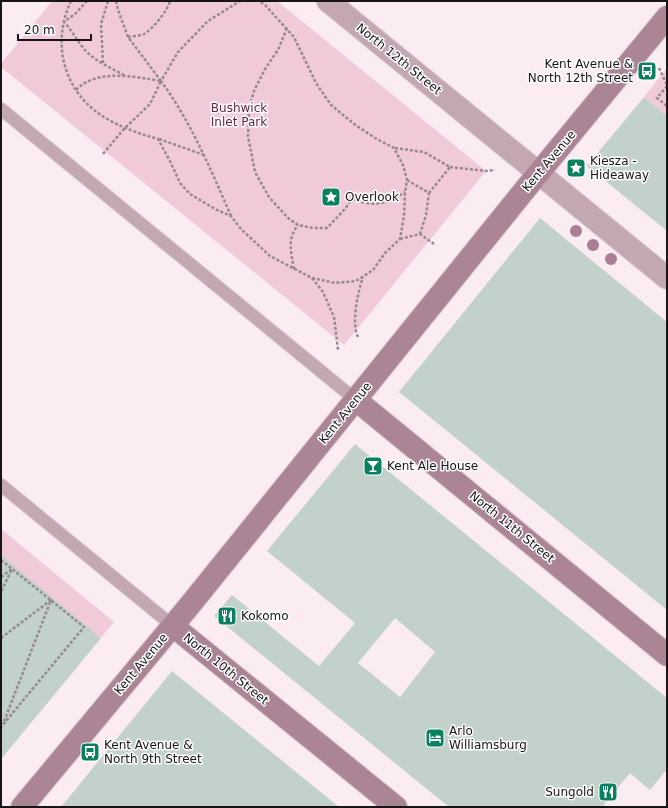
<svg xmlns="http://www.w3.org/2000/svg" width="668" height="808" font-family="'DejaVu Sans',sans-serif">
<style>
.green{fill:#f1cada}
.building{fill:#c2d1ca;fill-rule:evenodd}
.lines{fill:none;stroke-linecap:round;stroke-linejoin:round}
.lane-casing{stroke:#d7c9cf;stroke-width:14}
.street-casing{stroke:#d7c9cf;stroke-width:24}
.secondary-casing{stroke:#d7c9cf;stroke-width:24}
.path{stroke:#958a8e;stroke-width:2.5;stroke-dasharray:3 2;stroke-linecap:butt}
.lane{stroke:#c3a8b3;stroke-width:12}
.street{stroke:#c3a8b3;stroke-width:22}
.secondary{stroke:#ab8595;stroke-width:22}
.tree{fill:#aa7e94}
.labels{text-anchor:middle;stroke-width:3;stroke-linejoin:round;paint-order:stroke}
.street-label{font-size:12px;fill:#191416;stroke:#fff}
.poi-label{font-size:12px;fill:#191416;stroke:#fff;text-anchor:start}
.park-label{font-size:12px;fill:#682447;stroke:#fff}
</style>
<rect width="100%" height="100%" fill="#fbecf2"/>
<g class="green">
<polygon points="52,1 277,1 486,171 344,345 1,67 1,64"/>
<polygon points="667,68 667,116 644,97"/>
<polygon points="1,529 114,622 1,759"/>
</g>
<g class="building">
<polygon points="644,97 667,116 667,231 587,166"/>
<polygon points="540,218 667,322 667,610 399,392"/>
<path d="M355,444L667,698V769L650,790L630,773L602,807H449L214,616L232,595L319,666L355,623L267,551ZM395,618L435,652L400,697L358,663Z"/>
<polygon points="1,555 101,638 1,759"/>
<polygon points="172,671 339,807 61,807"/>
</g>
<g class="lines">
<defs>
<g id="lane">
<polyline points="1,109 356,400"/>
<polyline points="1,485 173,626"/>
</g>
<polyline id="street" points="328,1 667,278"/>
<g id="secondary">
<polyline points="356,400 667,655"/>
<polyline points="173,626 396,807"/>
<polyline points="22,807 190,605 523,192 667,17"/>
</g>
</defs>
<use href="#lane" class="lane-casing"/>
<use href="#street" class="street-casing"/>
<use href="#secondary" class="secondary-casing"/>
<g class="path">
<path d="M71,1C50,46 65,96 109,120C125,129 141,134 158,139L171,163L180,183L190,194L215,209L231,216L241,229L270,256L312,278L335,283L356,281L373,270L385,253L400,239L404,216L405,192L407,180L403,165L394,148L375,138L354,124L331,105L316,83L294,37L265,5L259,1"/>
<path d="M87,1L75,14L64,22C72,30 77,41 85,50C95,61 111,68 124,75"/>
<polyline points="116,1 118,10 128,37 161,81"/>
<path d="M287,28L278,50L265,69L254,91L249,108L248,136L255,172L269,197L288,218L298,225L313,228H327L345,209L351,200C358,199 360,202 366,203C381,206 392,200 405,192"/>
<path d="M128,37C133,36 140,36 144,34C153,29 168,10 170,1"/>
<polyline points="103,63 101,24 108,1"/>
<polyline points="659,68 667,85"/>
<polyline points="667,86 657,98 667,106"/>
<path d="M76,90C97,68 135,77 161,81L150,104L123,130L102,155"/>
<polyline points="159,139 204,155"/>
<polyline points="395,148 424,152 450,167 429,193"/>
<polyline points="450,167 486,171 495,170"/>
<polyline points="407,180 429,193 426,215 420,234"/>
<path d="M231,216C211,170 191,122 161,81L178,52L208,21L240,1"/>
<polyline points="400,239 420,234 434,244"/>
<path d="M294,269C291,253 287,238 298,225"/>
<polyline points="312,278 323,292 334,317 338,350"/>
<path d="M358,337C351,322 358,292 363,277"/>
<polyline points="1,560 84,627 1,727"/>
<polyline points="1,577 12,569 1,592"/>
<polyline points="1,638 51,600 3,724"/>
</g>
<use href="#lane" class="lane"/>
<use href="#street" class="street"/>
<use href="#secondary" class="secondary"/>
</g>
<g class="tree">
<circle cx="576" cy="231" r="6"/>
<circle cx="593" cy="245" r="6"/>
<circle cx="611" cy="259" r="6"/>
</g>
<defs>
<symbol id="bus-square" viewBox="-11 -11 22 22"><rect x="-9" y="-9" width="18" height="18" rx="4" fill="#098161" stroke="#fff"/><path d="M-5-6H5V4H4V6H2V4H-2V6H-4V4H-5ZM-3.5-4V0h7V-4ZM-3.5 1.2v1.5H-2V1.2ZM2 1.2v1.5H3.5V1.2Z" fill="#fff"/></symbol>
<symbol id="sight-square" viewBox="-11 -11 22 22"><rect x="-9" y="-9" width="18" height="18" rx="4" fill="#098161" stroke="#fff"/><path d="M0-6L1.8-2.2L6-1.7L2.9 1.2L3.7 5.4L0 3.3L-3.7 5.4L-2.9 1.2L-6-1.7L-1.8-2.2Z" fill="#fff"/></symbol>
<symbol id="bar-square" viewBox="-11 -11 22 22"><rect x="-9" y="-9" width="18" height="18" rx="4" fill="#098161" stroke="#fff"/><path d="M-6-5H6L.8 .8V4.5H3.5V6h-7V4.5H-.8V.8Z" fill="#fff"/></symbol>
<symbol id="restaurant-square" viewBox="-11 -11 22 22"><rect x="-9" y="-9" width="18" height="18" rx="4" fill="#098161" stroke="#fff"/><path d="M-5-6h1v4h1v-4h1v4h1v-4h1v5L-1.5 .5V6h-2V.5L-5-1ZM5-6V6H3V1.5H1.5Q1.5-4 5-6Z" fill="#fff"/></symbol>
<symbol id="hotel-square" viewBox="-11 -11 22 22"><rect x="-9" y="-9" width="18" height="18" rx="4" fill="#098161" stroke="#fff"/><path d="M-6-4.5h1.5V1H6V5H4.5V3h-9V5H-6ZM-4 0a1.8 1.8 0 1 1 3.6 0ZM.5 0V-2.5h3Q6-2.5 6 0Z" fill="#fff"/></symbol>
</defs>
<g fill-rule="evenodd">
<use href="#bus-square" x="636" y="60" width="22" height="22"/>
<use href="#sight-square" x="565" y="157" width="22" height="22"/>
<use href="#sight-square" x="320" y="186" width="22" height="22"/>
<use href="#bar-square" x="362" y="455" width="22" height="22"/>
<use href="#restaurant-square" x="216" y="605" width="22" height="22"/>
<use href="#hotel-square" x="424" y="727" width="22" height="22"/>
<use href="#bus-square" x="79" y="741" width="22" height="22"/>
<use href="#restaurant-square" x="597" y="781" width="22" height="22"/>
</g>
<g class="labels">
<g class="street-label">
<text transform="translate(399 59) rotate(39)" y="4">North 12th Street</text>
<text transform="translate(549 161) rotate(-50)" y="4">Kent Avenue</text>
<text transform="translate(345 413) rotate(-51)" y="4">Kent Avenue</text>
<text transform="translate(512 527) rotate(39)" y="4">North 11th Street</text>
<text transform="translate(141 664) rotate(-50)" y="4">Kent Avenue</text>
<text transform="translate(226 669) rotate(39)" y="4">North 10th Street</text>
</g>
<g class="poi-label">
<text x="633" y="68" text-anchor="end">Kent Avenue &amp;<tspan x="633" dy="14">North 12th Street</tspan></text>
<text x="590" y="165">Kiesza -<tspan x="590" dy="14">Hideaway</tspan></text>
<text x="345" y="201">Overlook</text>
<text x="387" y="470">Kent Ale House</text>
<text x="241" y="620">Kokomo</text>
<text x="449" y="735">Arlo<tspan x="449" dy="14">Williamsburg</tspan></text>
<text x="104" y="749">Kent Avenue &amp;<tspan x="104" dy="14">North 9th Street</tspan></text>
<text x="594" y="796" text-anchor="end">Sungold</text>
</g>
<g class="park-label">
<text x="239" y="112">Bushwick<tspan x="239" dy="14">Inlet Park</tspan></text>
</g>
</g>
<rect width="668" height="808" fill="none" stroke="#191416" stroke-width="4"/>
<path d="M18 34v6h73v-6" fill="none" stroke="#191416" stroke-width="2"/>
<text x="24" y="34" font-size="12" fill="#191416" stroke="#ffffff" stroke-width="3" paint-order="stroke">20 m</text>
</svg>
